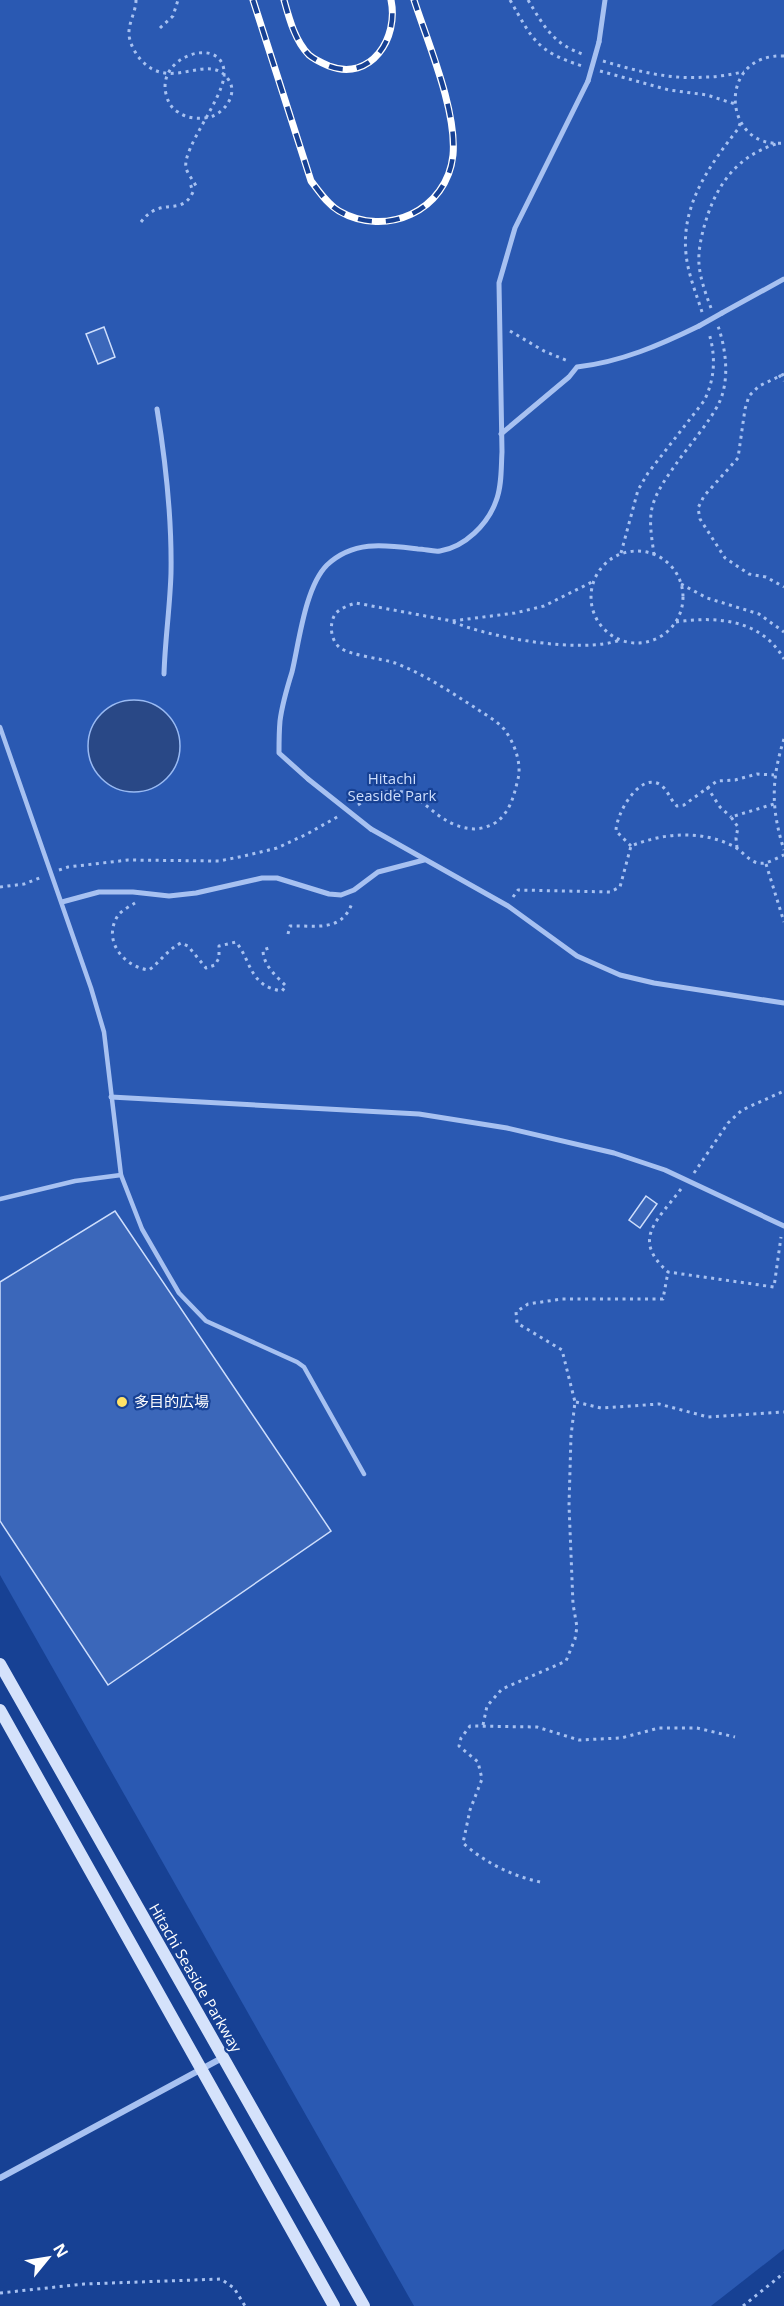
<svg xmlns="http://www.w3.org/2000/svg" width="784" height="2306" font-family="'Open Sans','Noto Sans JP',sans-serif">
<style>
.green{fill:#2a59b2}
.water{fill:#294886;stroke:#99baf3;stroke-width:1.5}
.building{fill:#3b67ba;stroke:#cedefc;stroke-width:1.5}
.lines{fill:none;stroke-linecap:round;stroke-linejoin:round}
.path{stroke:#a7c1f1;stroke-width:3;stroke-dasharray:3 4.5;stroke-linecap:butt}
.service{stroke:#a7c1f1;stroke-width:4.5}
.pedestrian{stroke:#a7c1f1;stroke-width:5}
.minor{stroke:#a7c1f1;stroke-width:6}
.secondary{stroke:#d5e2fb;stroke-width:12}
.rail-casing{stroke:#fff;stroke-width:7}
.rail{stroke:#174194;stroke-width:4.5;stroke-dasharray:14;stroke-linecap:butt}
.pedestrian-bridge{stroke:#a7c1f1;stroke-width:5}
.poi-dot{fill:#ffe266;stroke:#174194;stroke-width:2}
.labels{text-anchor:middle;stroke-width:4.5;stroke-linejoin:round;paint-order:stroke}
.park-label{font-size:15px;fill:#cedefc;stroke:#174194}
.poi-label{font-size:15px;fill:#fff;stroke:#174194;text-anchor:start}
.street-label{font-size:15px;fill:#fff;stroke:#174194}
</style>
<rect width="100%" height="100%" fill="#174194"/>
<polygon class="green" points="0,0 784,0 784,2249 711,2306 414,2306 0,1575"/>
<circle class="water" cx="134" cy="746" r="46"/>
<g class="building">
<polygon points="104,327 115,357 98,364 86,334"/>
<polygon points="646,1196 657,1204 640,1228 629,1220"/>
<polygon points="115,1211 331,1531 108,1685 0,1521 0,1282"/>
</g>
<g class="lines">
<g class="path">
<path d="M136,0C136,12 128,23 129,35C130,44 135,53 141,60C171,93 208,51 228,79C238,92 227,110 213,116C202,120 187,119 178,112C171,108 168,102 166,94C156,54 227,34 224,76C222,100 182,149 186,168C188,175 194,181 197,188"/>
<path d="M510,0C533,40 536,51 582,66"/>
<path d="M528,0C545,28 553,44 585,55"/>
<polyline points="160,28 173,16 178,0"/>
<path d="M784,56C716,53 722,150 784,143"/>
<path d="M603,61C636,71 671,80 706,77C719,77 731,74 744,72"/>
<polyline points="600,71 669,90 707,95 735,104"/>
<path d="M141,222C161,195 181,218 193,192L190,183"/>
<path d="M711,308C706,295 700,278 699,264C698,252 701,238 704,227C715,187 735,157 776,144"/>
<path d="M702,312C696,293 688,274 686,254C681,205 709,166 738,129L741,121"/>
<polyline points="510,331 544,351 568,361"/>
<polyline points="784,374 759,386 749,396 745,409 738,458 704,496 698,508 700,519 725,558 749,574 766,577 784,587"/>
<polyline points="779,375 784,381"/>
<circle cx="637" cy="597" r="46"/>
<path d="M621,553L638,490L648,473L704,401C715,379 716,357 709,333"/>
<path d="M654,555C652,538 648,521 653,504C658,489 667,477 676,464C688,447 711,420 719,403C730,380 726,349 718,326"/>
<polyline points="681,584 707,598 759,614 784,632"/>
<path d="M453,622C492,638 581,654 620,640"/>
<path d="M676,622C717,616 761,619 784,659"/>
<path d="M784,739C771,780 771,809 784,850"/>
<polyline points="707,787 720,807 731,817"/>
<path d="M358,805C420,764 422,826 474,829C482,829 494,825 499,820C511,809 514,795 518,779C522,763 514,742 504,729C496,720 484,714 474,707C449,691 424,674 395,663C380,658 351,656 339,647C330,639 329,622 336,613C341,608 349,605 356,603L452,621L515,613L544,606L594,581"/>
<path d="M631,846L616,831C616,814 639,773 659,784C668,789 670,800 677,806L684,805L717,781L735,780L757,774L774,775"/>
<polyline points="737,848 736,838 738,827 731,817 774,804"/>
<polyline points="766,864 784,922"/>
<polyline points="59,870 68,867 128,860 219,861 244,856 277,848 307,834 339,816"/>
<polyline points="0,887 24,884 42,877"/>
<path d="M513,897L518,890L610,892L620,887L631,846C663,833 700,830 731,845C741,849 748,861 758,863C767,865 776,858 784,855"/>
<path d="M135,903C130,906 123,910 119,914C101,939 123,967 149,970C161,961 167,950 181,943L188,946L206,968L215,965L219,958V946L236,942C252,962 249,986 282,991L286,986C276,976 263,965 263,950L272,947"/>
<path d="M288,934L290,926C314,925 342,933 352,903"/>
<polyline points="694,1173 728,1123 742,1110 784,1091"/>
<path d="M681,1189C657,1221 631,1239 668,1272L774,1287L781,1237"/>
<polyline points="576,1402 601,1408 659,1404 708,1417 784,1412"/>
<polyline points="483,1725 487,1706 502,1689 566,1661 575,1639 577,1627 573,1604 569,1505 571,1436 575,1402 562,1350 517,1323 516,1312 528,1304 562,1299 663,1299 668,1272"/>
<path d="M540,1882C512,1876 484,1862 463,1843L470,1810L482,1779L478,1762L459,1746L461,1738L470,1726L537,1727L579,1740L621,1738L659,1728H697L735,1737"/>
<polyline points="0,2293 84,2284 221,2279 234,2288 245,2306"/>
<polyline points="743,2306 784,2273"/>
</g>
<g class="service">
<polyline points="0,727 91,988 104,1032 121,1175 142,1229 179,1293 206,1321 297,1362 304,1367 364,1474"/>
<polyline points="0,1199 75,1181 121,1175"/>
</g>
<g class="pedestrian">
<polyline points="599,42 605,0"/>
<polyline points="722,313 784,279"/>
<path d="M157,409C166,464 172,517 171,573C170,607 165,640 164,674"/>
<path d="M501,434L569,377L577,367C621,362 660,345 699,326"/>
<path d="M308,779L279,753C279,742 279,732 280,721C282,705 287,688 292,672C299,643 305,587 327,565C354,540 385,545 418,549C425,549 433,552 440,551C465,547 488,524 496,501C502,486 501,468 502,452L499,283L515,228L588,81"/>
<polyline points="371,829 508,906 577,956 620,975 654,983 784,1003"/>
<polyline points="62,902 99,892 133,892 169,896 196,893 262,878 277,878 329,894 341,895 354,890 378,872 424,860"/>
<polyline points="111,1097 419,1114 507,1128 614,1153 665,1170 784,1226"/>
</g>
<polyline class="minor" points="0,2178 222,2058"/>
<g class="secondary">
<polyline points="0,1664 364,2306"/>
<polyline points="0,1710 334,2306"/>
</g>
<defs>
<g id="rail">
<path d="M253,0L311,181C319,191 327,204 339,211C386,238 447,211 453,155C457,111 428,43 414,0"/>
<path d="M284,0C289,18 295,41 309,55C315,60 322,63 329,66C371,82 399,38 391,0"/>
</g>
</defs>
<use href="#rail" class="rail-casing"/>
<use href="#rail" class="rail"/>
<g class="pedestrian-bridge">
<polyline points="588,81 599,42"/>
<polyline points="699,326 722,313"/>
<polyline points="308,779 371,829"/>
</g>
</g>
<circle class="poi-dot" cx="122" cy="1402" r="6"/>
<g class="labels">
<g class="park-label">
<text x="392" y="784">Hitachi<tspan x="392" dy="17">Seaside Park</tspan></text>
</g>
<g class="poi-label">
<text x="134" y="1407">多目的広場</text>
</g>
<g class="street-label">
<text transform="translate(195 1978) rotate(60)" y="5">Hitachi Seaside Parkway</text>
</g>
</g>
<g transform="translate(48 2258) rotate(60)" stroke="#174194" stroke-width="4.5" paint-order="stroke">
<path d="M0-4.5L10 22L0 15L-10 22Z" fill="#ffffff"/>
<text y="-9" font-size="16" font-weight="bold" text-anchor="middle" fill="#ffffff">N</text>
</g>
</svg>
